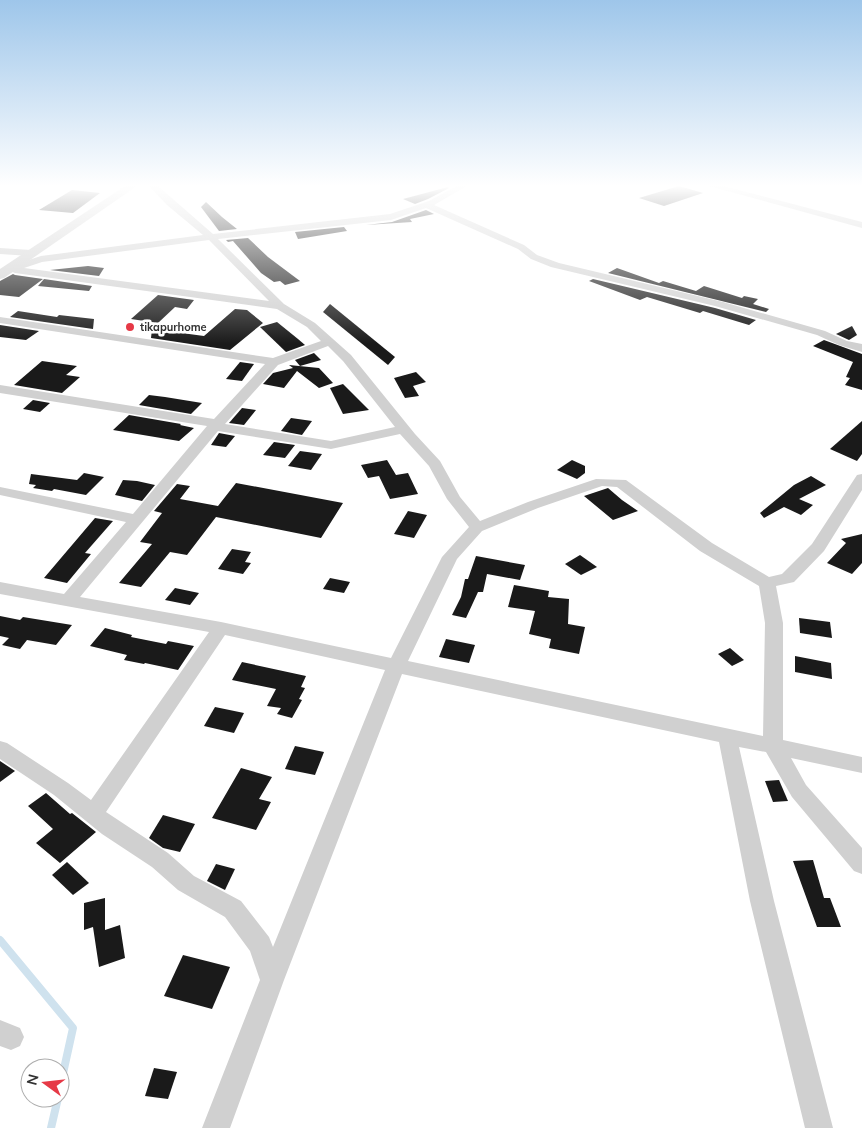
<svg xmlns="http://www.w3.org/2000/svg" width="862" height="1128" font-family="Mulish,sans-serif">
<style>
.lines{fill:none;stroke-linecap:round;stroke-linejoin:round}
.stream{stroke:#cfe2ee;stroke-width:8}
.building{fill:#1a1a1a}
.minor{fill:#d0d0d0;fill-rule:evenodd}
.tertiary{fill:#d0d0d0;fill-rule:evenodd}
.poi-dot{fill:#e63946;stroke:#fff;stroke-width:2}
.labels{text-anchor:middle;stroke-width:5;stroke-linejoin:round;paint-order:stroke}
.far-poi-label{font-size:11px;font-weight:bold;fill:#333;stroke:#fff;text-anchor:start}
</style>
<rect width="100%" height="100%" fill="#fff"/>
<g class="lines">
<g class="stream">
<polyline points="0,940 73,1028 60,1087"/>
<polyline points="51,1128 58,1098"/>
</g>
</g>
<g class="building">
<polygon points="679,186 703,193 664,206 639,198"/>
<polygon points="448,187 449,188 428,199 415,204 403,199"/>
<polygon points="72,190 100,193 73,213 39,210"/>
<polygon points="206,202 222,217 237,229 219,231 201,207"/>
<polygon points="426,210 434,214 410,219 412,222 366,225 392,222"/>
<polygon points="344,227 347,231 298,239 295,232"/>
<polygon points="248,238 268,257 300,281 285,285 280,281 274,282 261,273 233,241 228,242 226,240"/>
<polygon points="88,266 104,268 99,276 50,270"/>
<polygon points="617,268 659,283 663,281 696,291 704,286 742,298 744,296 758,299 753,304 769,309 766,312 608,273"/>
<polygon points="13,274 15,275 43,279 19,297 0,295 0,281"/>
<polygon points="44,279 92,286 89,291 38,286"/>
<polygon points="593,279 715,308 756,320 749,325 703,311 700,313 647,297 640,300 589,281"/>
<polygon points="158,295 194,300 187,309 175,307 158,323 131,319"/>
<polygon points="330,304 395,357 388,365 323,312"/>
<polygon points="235,309 247,310 263,323 230,350 151,338 152,329 204,336"/>
<polygon points="18,311 57,317 59,315 94,319 93,329 10,317"/>
<polygon points="277,322 298,339 305,345 286,352 260,327"/>
<polygon points="0,325 39,331 26,340 0,337"/>
<polygon points="852,326 857,335 849,340 836,334"/>
<polygon points="824,340 862,354 862,390 845,385 850,378 846,377 853,362 813,346"/>
<polygon points="314,353 321,360 300,366 295,360"/>
<polygon points="42,361 77,366 66,375 80,377 62,393 14,385"/>
<polygon points="240,362 254,364 242,381 226,379"/>
<polygon points="289,365 319,368 333,383 319,388 297,371 284,388 263,384 273,373 293,368"/>
<polygon points="416,372 426,382 413,386 419,396 405,398 394,378"/>
<polygon points="343,384 369,410 343,414 330,388"/>
<polygon points="149,395 165,397 202,403 191,414 139,405"/>
<polygon points="33,400 50,403 40,412 23,409"/>
<polygon points="242,408 256,410 244,425 229,423"/>
<polygon points="129,415 181,424 180,425 194,428 179,441 113,430"/>
<polygon points="291,418 312,421 302,435 281,431"/>
<polygon points="862,421 862,454 857,461 830,449"/>
<polygon points="219,433 235,436 226,447 211,445"/>
<polygon points="274,442 295,445 285,458 263,455"/>
<polygon points="300,451 322,454 311,470 288,466"/>
<polygon points="387,460 396,475 408,473 418,494 390,499 379,476 368,478 361,465"/>
<polygon points="572,460 585,466 585,473 577,479 557,470"/>
<polygon points="84,473 104,477 86,495 54,489 52,491 33,488 36,485 29,484 31,474 77,480"/>
<polygon points="811,476 826,485 799,499 813,505 801,515 784,507 764,518 760,513 794,485"/>
<polygon points="123,480 137,481 155,485 142,501 115,495"/>
<polygon points="236,483 343,503 321,538 216,517 187,555 170,552 141,587 119,583 152,544 140,542 162,513 154,511 177,484 190,486 180,499 218,506"/>
<polygon points="608,488 622,500 638,511 613,520 584,496"/>
<polygon points="408,511 427,515 414,538 394,534"/>
<polygon points="95,518 113,521 85,553 91,554 67,583 44,578"/>
<polygon points="862,534 862,563 852,574 827,563 846,543 841,539"/>
<polygon points="232,549 251,552 245,562 251,563 243,574 218,569"/>
<polygon points="580,555 597,567 581,575 565,564"/>
<polygon points="476,556 525,565 520,580 487,574 483,592 478,592 466,618 452,615 461,597 465,579 468,579"/>
<polygon points="330,578 350,582 344,593 323,589"/>
<polygon points="514,585 549,591 548,597 569,599 568,624 585,627 579,654 549,648 551,639 529,634 535,611 508,607"/>
<polygon points="175,588 199,593 190,605 165,600"/>
<polygon points="0,616 20,620 23,617 72,625 56,645 27,640 20,649 2,645 9,638 0,636"/>
<polygon points="799,618 830,622 832,638 800,633"/>
<polygon points="105,628 132,635 131,637 166,644 168,641 194,646 178,670 145,663 144,664 124,660 127,655 90,646"/>
<polygon points="446,639 475,645 469,663 439,657"/>
<polygon points="730,648 744,660 732,666 718,654"/>
<polygon points="795,656 831,663 832,679 795,672"/>
<polygon points="242,662 306,676 301,687 305,688 299,699 302,700 292,718 277,714 281,708 267,706 276,689 232,680"/>
<polygon points="215,707 244,713 234,733 204,726"/>
<polygon points="295,746 324,752 315,775 285,769"/>
<polygon points="0,761 15,771 0,782"/>
<polygon points="241,768 272,777 259,799 271,802 256,830 212,818"/>
<polygon points="779,780 788,801 773,802 765,781"/>
<polygon points="46,793 70,814 72,813 96,832 60,863 36,843 53,829 28,806"/>
<polygon points="163,815 195,824 180,852 163,848 149,838"/>
<polygon points="813,860 824,898 830,898 841,927 817,927 793,861"/>
<polygon points="67,862 89,883 73,895 52,875"/>
<polygon points="216,864 235,869 225,890 207,881"/>
<polygon points="105,898 105,930 120,925 125,958 99,967 93,927 84,930 84,903"/>
<polygon points="183,955 230,967 212,1009 164,996"/>
<polygon points="154,1068 177,1072 168,1099 145,1096"/>
</g>
<g class="lines">
<g class="minor">
<path d="M149,186H158L213,234L390,214L429,201L457,186H467L434,205L524,245L537,255L559,263L723,302L825,331L847,341L862,344V352L839,345L817,335L715,306L551,267L531,259L518,249L426,208L391,220L218,239L284,304L315,323L351,355L415,434L440,461L460,497L480,521L528,502L596,479L626,480L712,543L769,577L782,574L812,544L857,475L862,474V490L824,551L794,582L776,586L783,623V740L862,757V773L791,758L806,785L862,848V874L854,871L792,797L766,752L739,747L774,901L833,1128H805L750,901L719,742L402,674L284,980L230,1128H202L260,980L250,951L225,917L178,890L152,867L102,834L54,795L0,759V741L7,743L68,783L91,800L209,632L0,594V582L64,594L126,522L0,495V487L133,514L207,426L0,393V385L214,419L265,364L0,323V317L273,358L321,341L307,327L277,309L15,273L6,269L7,267L41,256L203,235L167,205ZM209,240L269,301L24,268L42,262ZM328,346L343,361L395,427L331,441L225,424L278,365ZM218,431L331,449L400,434L429,466L447,499L469,527L442,557L391,658L221,622L80,597ZM602,486L617,487L700,551L759,586L765,623L763,736L408,661L457,559L482,531L538,508ZM225,635L385,670L273,947L269,937L241,901L194,876L168,853L106,812Z"/>
<polygon points="709,186 723,186 862,222 862,228"/>
<polygon points="0,248 31,250 36,253 31,256 0,254"/>
<polygon points="0,1020 20,1028 24,1037 20,1046 11,1050 0,1046"/>
</g>
<polygon class="tertiary" points="125,186 137,186 4,278 0,279 0,269"/>
</g>
<linearGradient id="sky" x2="0" y2="1"><stop stop-color="#9ec6ea"/><stop offset="0.54" stop-color="#fff"/><stop offset="1" stop-color="#fff" stop-opacity="0"/></linearGradient>
<rect width="862" height="344" fill="url(#sky)"/>
<circle class="poi-dot" cx="130" cy="327" r="5"/>
<g class="labels">
<g class="far-poi-label">
<text x="140" y="331">tikapurhome</text>
</g>
</g>
<g transform="translate(45 1083) rotate(285)"><circle r="24" fill="#ffffff" stroke="#adadad"/>
<path d="M0-4L9 19L0 12L-9 19Z" fill="#e63946"/>
<text y="-8" font-size="14" font-weight="bold" text-anchor="middle" fill="#333333">N</text>
</g>
</svg>
